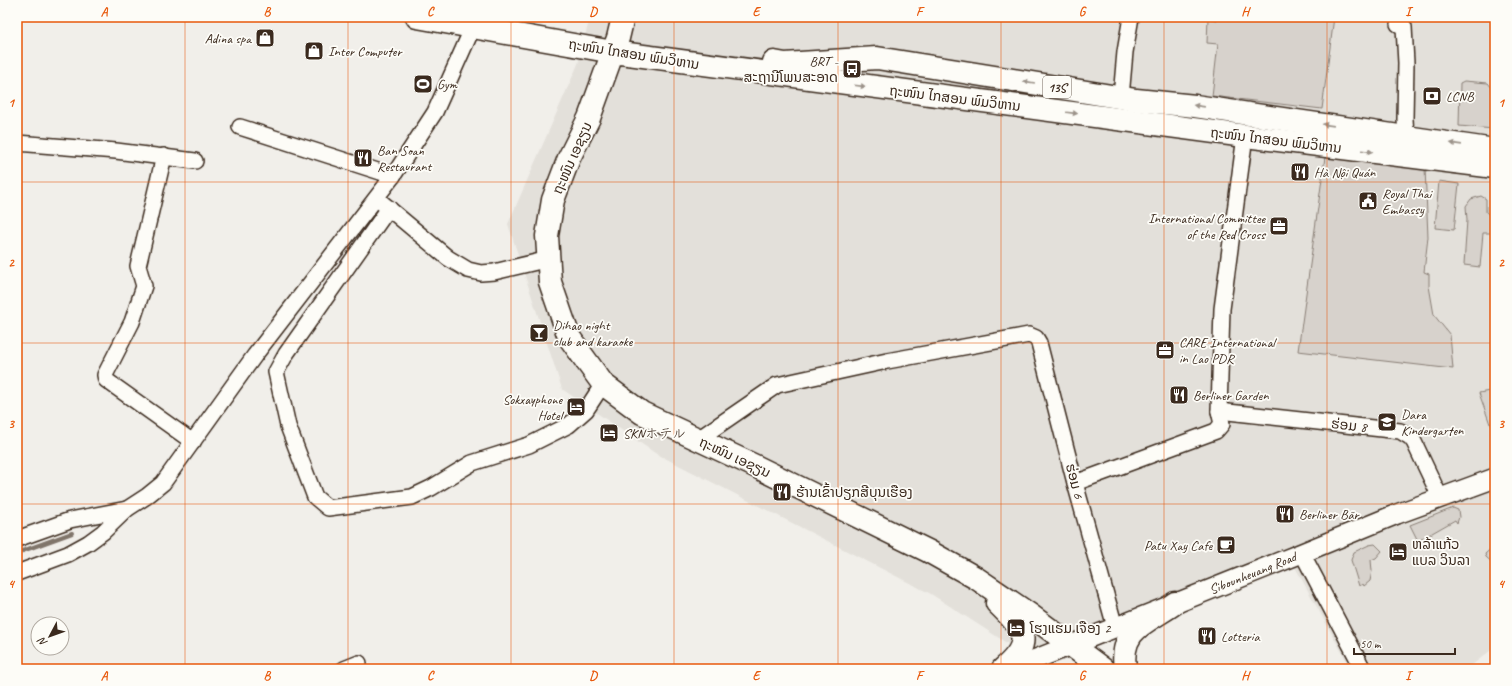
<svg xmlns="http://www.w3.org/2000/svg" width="1512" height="686" font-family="Caveat,'Klee One','Noto Sans Lao',sans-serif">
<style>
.built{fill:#e3e0da}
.green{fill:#d7d2cc;stroke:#897e75}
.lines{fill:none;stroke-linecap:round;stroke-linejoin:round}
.stream{stroke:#80746b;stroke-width:4}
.minor-casing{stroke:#3b2a1e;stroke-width:18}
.tertiary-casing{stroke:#3b2a1e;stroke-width:22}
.secondary-casing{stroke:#3b2a1e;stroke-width:25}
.trunk-casing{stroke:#3b2a1e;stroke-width:25}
.minor{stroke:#fdfcf7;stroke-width:15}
.tertiary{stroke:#fdfcf7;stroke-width:19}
.secondary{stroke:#fdfcf7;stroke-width:22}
.trunk{stroke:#fdfcf7;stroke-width:22}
.oneway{fill:#9c938a}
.grid{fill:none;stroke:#e8590c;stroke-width:1;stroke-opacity:0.55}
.labels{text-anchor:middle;stroke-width:3.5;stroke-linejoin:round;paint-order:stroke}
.shield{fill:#fdfcf7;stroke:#75695f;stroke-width:1}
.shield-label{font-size:13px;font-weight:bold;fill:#3b2a1e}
.poi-label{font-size:14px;fill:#3b2a1e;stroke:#fdfcf7;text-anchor:start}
.street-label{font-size:14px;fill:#3b2a1e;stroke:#fdfcf7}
.neatline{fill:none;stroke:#e8590c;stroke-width:1.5}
.grid-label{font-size:13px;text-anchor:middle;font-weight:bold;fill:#e8590c}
</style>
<rect width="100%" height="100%" fill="#f1efea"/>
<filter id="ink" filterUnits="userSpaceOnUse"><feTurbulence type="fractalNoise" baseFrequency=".025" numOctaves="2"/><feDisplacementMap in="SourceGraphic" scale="8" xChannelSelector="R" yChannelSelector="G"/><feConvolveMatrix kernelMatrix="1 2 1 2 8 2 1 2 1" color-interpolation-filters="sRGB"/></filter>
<g filter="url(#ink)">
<polygon class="built" points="590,17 1495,17 1495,647 1467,669 1351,669 1295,567 1486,491 1033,660 931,594 655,453 562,389 508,224 578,64"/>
<g class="green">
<polygon points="1218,17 1334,17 1322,109 1212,96 1218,44 1207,43 1208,18 1217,20"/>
<polygon points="1464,81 1488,83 1492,88 1494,129 1459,126 1460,83"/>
<polygon points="1325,157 1347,158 1425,168 1428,237 1424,272 1429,274 1429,286 1434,315 1450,335 1453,369 1298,351"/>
<polygon points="1439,181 1459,184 1454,230 1435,228"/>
<polygon points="1481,196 1486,199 1486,212 1495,220 1495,233 1483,233 1480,267 1464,265 1467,220 1466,206 1471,199"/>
<polygon points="1495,390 1495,422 1490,424 1479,393"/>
<polygon points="1453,508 1458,510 1459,517 1457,523 1455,520 1418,541 1410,525"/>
<polygon points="1375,544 1382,551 1376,558 1371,560 1372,571 1370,581 1364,586 1363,584 1359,586 1351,560 1354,552 1369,545"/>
<polygon points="1495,545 1495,564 1494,564 1486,557 1485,554"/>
</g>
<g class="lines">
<polyline class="stream" points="17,553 72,533"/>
<defs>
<g id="minor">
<polyline points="1398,24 1404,27 1406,63 1405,119 1406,137"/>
<polyline points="1121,97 1125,52 1131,17"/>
<polyline points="240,127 393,176"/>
<polyline points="17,143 116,151 195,161"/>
<polyline points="164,156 138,266 144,286 132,322 105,375 106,380 193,442"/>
<polyline points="381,202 448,258 468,270 481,273 494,272 549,259"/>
<polyline points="389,208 286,354 276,372 288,426 315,497 328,508 412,497 431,488 472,463 529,445 569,425 586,410 603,384"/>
<polyline points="1219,411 1400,431 1410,437 1414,442 1440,497"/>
<polyline points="697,440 777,385 887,361 1029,335 1036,338 1039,343 1075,483 1115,627"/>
<polyline points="1075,483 1216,431 1222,424 1219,411 1222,309 1245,136"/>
<polyline points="17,539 70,520 127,509"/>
<polyline points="1302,553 1363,669"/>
<polyline points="17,573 68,554 88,543 103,532 127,509 147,496 163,483 255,355 393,176 435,112 473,27"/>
<polyline points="344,669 359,663"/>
</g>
<g id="tertiary">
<path id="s1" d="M1011,669L1302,553L1397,514L1495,478"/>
</g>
<g id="secondary">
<polyline points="623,17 618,38 589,118 569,158 553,200 547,236 550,282 569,337 587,362 603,384 642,413 753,465 928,551 976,578 1029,614 1103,669"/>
<path d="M997,603C1024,629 1035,641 1003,669"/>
<path d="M1125,669C1119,627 1148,623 1175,603"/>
</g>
<g id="trunk">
<polyline points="417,17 613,52 1245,136 1495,167"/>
<polyline points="774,62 785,64 877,58 1136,100 1195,106 1495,150"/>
</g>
</defs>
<use href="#minor" class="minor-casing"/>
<use href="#tertiary" class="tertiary-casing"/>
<use href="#secondary" class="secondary-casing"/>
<use href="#trunk" class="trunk-casing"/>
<use href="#minor" class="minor"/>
<use href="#tertiary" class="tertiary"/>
<use href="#secondary" class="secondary"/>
<use href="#trunk" class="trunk"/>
</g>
<defs><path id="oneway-solid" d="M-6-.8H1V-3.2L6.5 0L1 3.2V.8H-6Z"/></defs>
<g class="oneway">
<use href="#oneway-solid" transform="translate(1029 82) rotate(-171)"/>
<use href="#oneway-solid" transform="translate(860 86) rotate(7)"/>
<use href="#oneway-solid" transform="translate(1199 106) rotate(-172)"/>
<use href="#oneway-solid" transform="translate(1072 113) rotate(7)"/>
<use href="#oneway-solid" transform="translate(1328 125) rotate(-172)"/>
<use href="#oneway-solid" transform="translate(1456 144) rotate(-172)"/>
<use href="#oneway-solid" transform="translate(1367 151) rotate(7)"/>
</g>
</g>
<path class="grid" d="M185,17V669M348,17V669M511,17V669M674,17V669M838,17V669M1001,17V669M1164,17V669M1327,17V669M17,182H1495M17,343H1495M17,504H1495"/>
<defs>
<symbol id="shop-square" viewBox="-11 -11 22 22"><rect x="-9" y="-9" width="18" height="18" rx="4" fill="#3b2a1e" stroke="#fdfcf7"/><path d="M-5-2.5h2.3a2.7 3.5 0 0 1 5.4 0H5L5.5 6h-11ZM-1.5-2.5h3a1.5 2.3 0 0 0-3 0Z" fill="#fff"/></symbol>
<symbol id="bus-square" viewBox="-11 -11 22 22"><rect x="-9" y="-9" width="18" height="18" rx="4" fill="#3b2a1e" stroke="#fdfcf7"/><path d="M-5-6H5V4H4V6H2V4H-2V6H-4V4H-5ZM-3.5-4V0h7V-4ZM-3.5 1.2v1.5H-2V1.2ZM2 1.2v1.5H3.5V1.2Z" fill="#fff"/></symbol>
<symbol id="stadium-square" viewBox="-11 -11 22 22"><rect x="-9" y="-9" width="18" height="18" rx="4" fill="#3b2a1e" stroke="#fdfcf7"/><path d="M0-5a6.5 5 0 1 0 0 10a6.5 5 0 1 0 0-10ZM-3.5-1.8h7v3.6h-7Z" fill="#fff"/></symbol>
<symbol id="bank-square" viewBox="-11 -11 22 22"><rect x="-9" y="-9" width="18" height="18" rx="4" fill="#3b2a1e" stroke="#fdfcf7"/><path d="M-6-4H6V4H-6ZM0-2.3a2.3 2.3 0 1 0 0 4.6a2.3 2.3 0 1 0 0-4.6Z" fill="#fff"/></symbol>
<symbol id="restaurant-square" viewBox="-11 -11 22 22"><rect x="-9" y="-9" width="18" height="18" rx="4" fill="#3b2a1e" stroke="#fdfcf7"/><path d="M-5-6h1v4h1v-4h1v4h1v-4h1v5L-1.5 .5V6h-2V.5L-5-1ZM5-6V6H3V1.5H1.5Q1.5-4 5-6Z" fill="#fff"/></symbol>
<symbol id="civic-square" viewBox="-11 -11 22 22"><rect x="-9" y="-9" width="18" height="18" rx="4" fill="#3b2a1e" stroke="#fdfcf7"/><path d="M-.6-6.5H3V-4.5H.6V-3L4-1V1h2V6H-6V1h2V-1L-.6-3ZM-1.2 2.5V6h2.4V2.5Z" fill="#fff"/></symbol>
<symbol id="office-square" viewBox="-11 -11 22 22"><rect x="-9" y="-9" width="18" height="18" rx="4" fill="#3b2a1e" stroke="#fdfcf7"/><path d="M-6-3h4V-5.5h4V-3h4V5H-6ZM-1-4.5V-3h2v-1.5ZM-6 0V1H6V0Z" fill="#fff"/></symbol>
<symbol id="bar-square" viewBox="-11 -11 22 22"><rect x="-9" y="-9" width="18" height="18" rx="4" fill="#3b2a1e" stroke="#fdfcf7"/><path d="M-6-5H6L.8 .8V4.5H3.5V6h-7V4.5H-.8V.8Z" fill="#fff"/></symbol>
<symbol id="hotel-square" viewBox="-11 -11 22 22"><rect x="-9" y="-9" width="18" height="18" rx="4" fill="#3b2a1e" stroke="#fdfcf7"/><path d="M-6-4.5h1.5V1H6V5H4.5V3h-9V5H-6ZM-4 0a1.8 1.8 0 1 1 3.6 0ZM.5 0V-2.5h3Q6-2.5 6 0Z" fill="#fff"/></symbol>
<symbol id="school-square" viewBox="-11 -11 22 22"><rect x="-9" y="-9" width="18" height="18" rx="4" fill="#3b2a1e" stroke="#fdfcf7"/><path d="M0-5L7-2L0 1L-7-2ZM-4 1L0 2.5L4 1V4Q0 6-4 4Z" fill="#fff"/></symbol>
<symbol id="cafe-square" viewBox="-11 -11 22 22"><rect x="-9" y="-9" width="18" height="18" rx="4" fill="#3b2a1e" stroke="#fdfcf7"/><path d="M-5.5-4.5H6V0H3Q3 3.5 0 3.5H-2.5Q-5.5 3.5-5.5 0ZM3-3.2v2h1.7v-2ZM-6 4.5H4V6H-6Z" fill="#fff"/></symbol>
</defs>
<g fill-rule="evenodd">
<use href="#shop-square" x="254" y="27" width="22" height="22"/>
<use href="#shop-square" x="303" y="40" width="22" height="22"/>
<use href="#bus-square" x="841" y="58" width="22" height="22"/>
<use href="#stadium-square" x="412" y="73" width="22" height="22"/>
<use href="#bank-square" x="1421" y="85" width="22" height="22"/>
<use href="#restaurant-square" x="352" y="147" width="22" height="22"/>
<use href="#restaurant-square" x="1289" y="161" width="22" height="22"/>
<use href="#civic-square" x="1357" y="190" width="22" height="22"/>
<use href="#office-square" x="1268" y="215" width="22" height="22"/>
<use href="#bar-square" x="528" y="322" width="22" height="22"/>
<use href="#office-square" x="1154" y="339" width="22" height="22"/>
<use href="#restaurant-square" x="1168" y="384" width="22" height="22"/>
<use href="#hotel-square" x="565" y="396" width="22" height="22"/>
<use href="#school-square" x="1376" y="411" width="22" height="22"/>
<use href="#hotel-square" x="598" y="422" width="22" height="22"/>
<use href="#restaurant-square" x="771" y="481" width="22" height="22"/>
<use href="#restaurant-square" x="1274" y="503" width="22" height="22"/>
<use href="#cafe-square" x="1215" y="534" width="22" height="22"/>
<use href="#hotel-square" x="1387" y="541" width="22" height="22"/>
<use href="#hotel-square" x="1005" y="617" width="22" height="22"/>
<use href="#restaurant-square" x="1196" y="625" width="22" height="22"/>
</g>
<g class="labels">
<rect class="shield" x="1043" y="76" width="28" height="22" rx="3"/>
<g class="shield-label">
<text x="1057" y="92">13S</text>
</g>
<g class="poi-label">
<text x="251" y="43" text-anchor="end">Adina spa</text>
<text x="328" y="56">Inter Computer</text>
<text x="838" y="66" text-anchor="end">BRT -<tspan x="838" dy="16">ສະຖານີໂພນສະອາດ</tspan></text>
<text x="437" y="89">Gym</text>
<text x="1446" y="101">LCNB</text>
<text x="377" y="155">Ban Soan<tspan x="377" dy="16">Restaurant</tspan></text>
<text x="1314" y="177">Hà Nội Quán</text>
<text x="1382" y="198">Royal Thai<tspan x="1382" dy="16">Embassy</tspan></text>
<text x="1265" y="223" text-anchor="end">International Committee<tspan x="1265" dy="16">of the Red Cross</tspan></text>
<text x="553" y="330">Dihao night<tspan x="553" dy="16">club and karaoke</tspan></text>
<text x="1179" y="347">CARE International<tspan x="1179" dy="16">in Lao PDR</tspan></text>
<text x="1193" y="400">Berliner Garden</text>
<text x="562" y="404" text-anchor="end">Sokxayphone<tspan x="562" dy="16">Hotel</tspan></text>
<text x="1401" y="419">Dara<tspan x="1401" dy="16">Kindergarten</tspan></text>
<text x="623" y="438">SKNホテル</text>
<text x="796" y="497">ຮ້ານເຂົ້າປຽກສີບຸນເຮືອງ</text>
<text x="1299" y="519">Berliner Bär</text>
<text x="1412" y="549">ຫລ້າແກ້ວ<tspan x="1412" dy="16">ແບລ ວິນລາ</tspan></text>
<text x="1212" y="550" text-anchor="end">Patu Xay Cafe</text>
<text x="1030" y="633">ໂຮງແຮມ ເຈືອງ 2</text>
<text x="1221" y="641">Lotteria</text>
</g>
<g class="street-label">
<text transform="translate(634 54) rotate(9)" y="5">ຖະໜົນ ໄກສອນ ພົມວິຫານ</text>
<text transform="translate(955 98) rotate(7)" y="5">ຖະໜົນ ໄກສອນ ພົມວິຫານ</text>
<text transform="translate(1276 140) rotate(7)" y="5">ຖະໜົນ ໄກສອນ ພົມວິຫານ</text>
<text transform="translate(572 158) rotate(-66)" y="5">ຖະໜົນ ເອຊຽນ</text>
<text transform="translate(1349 425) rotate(6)" y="5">ຮ່ອມ 8</text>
<text transform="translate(735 457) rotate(25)" y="5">ຖະໜົນ ເອຊຽນ</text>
<text transform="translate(1075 481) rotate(76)" y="5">ຮ່ອມ 6</text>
<text dy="5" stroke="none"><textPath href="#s1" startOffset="260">Sibounheuang Road</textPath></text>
</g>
</g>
<rect width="1512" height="686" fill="none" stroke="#fdfcf7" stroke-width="44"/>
<g transform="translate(50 636) rotate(229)"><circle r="19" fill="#fdfcf7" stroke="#afa8a0"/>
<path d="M0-3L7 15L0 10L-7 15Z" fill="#3b2a1e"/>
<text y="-6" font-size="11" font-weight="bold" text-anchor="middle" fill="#3b2a1e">N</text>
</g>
<path d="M1354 648v6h101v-6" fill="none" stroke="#3b2a1e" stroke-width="2"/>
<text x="1360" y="648" font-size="12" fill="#3b2a1e" stroke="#fdfcf7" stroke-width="3" paint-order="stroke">50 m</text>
<rect x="22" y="22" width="1468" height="642" class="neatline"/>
<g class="grid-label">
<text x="104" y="16">A</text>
<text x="267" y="16">B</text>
<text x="430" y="16">C</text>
<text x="593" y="16">D</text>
<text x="756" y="16">E</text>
<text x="919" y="16">F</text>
<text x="1082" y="16">G</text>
<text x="1245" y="16">H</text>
<text x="1408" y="16">I</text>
<text x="11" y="107">1</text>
<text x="1501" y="107">1</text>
<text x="11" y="267">2</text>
<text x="1501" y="267">2</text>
<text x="11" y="428">3</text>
<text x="1501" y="428">3</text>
<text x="11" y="588">4</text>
<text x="1501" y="588">4</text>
<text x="104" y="680">A</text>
<text x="267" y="680">B</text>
<text x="430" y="680">C</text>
<text x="593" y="680">D</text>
<text x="756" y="680">E</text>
<text x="919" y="680">F</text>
<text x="1082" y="680">G</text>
<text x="1245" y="680">H</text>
<text x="1408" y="680">I</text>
</g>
</svg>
